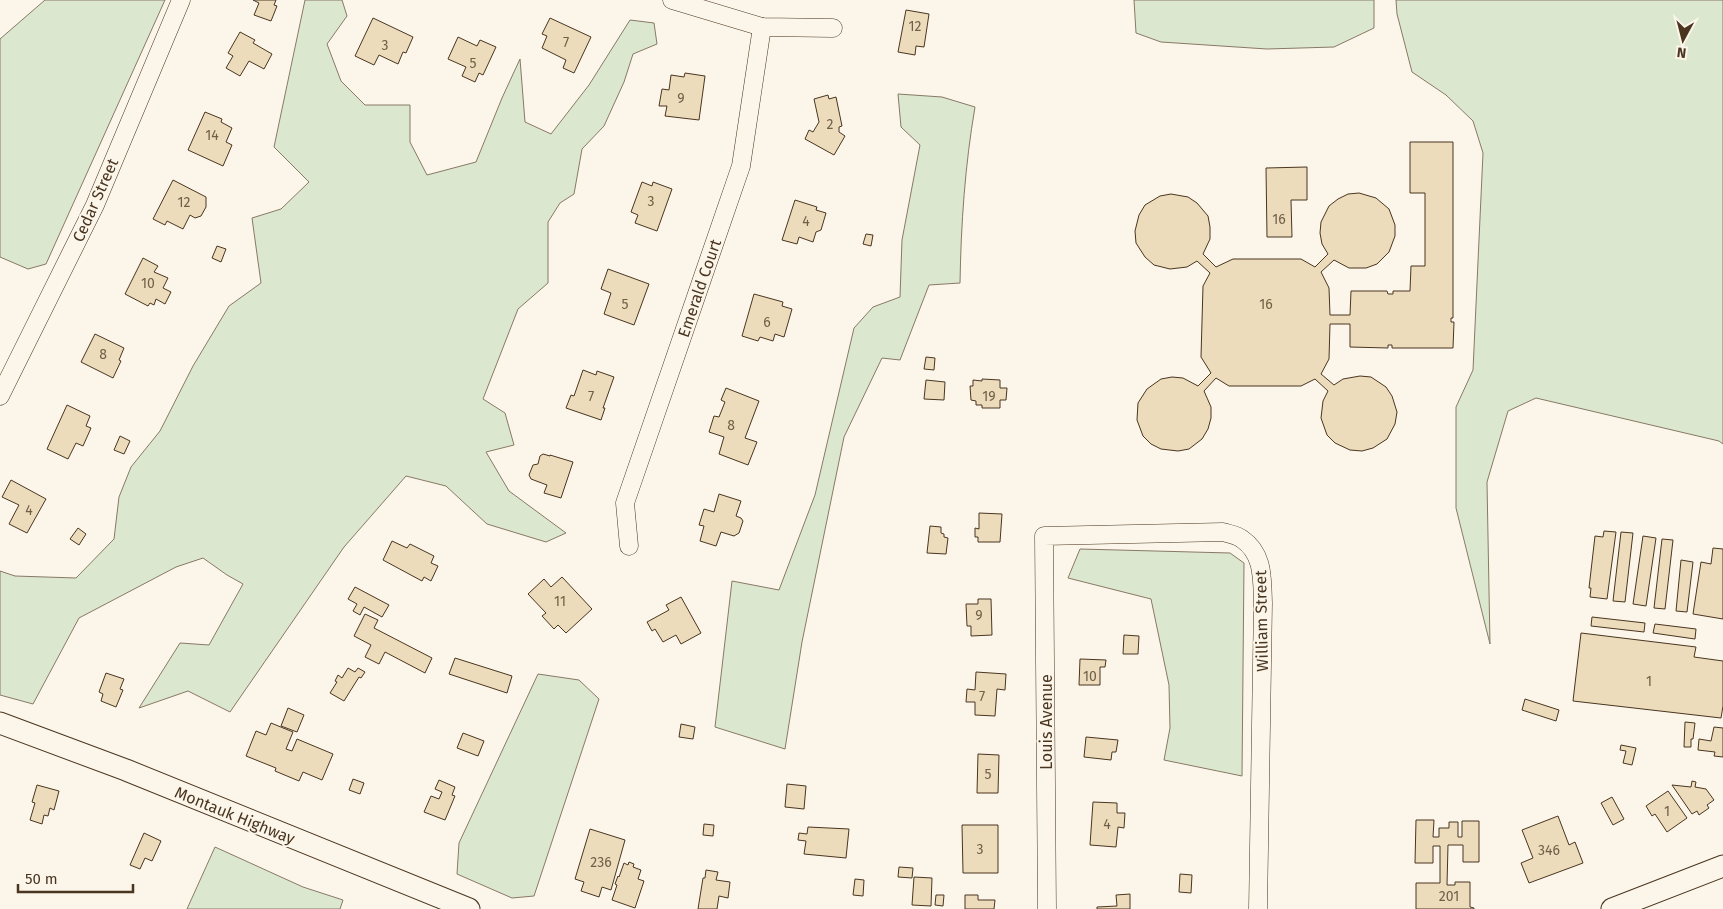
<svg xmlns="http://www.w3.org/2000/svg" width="1723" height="909" font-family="'Fira Sans',sans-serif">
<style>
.green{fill:#dce7d0;stroke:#887966}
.building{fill:#ecdcbc;stroke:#4a3520}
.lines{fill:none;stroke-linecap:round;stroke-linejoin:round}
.minor-casing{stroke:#4a3520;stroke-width:19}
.major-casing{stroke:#4a3520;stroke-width:23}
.minor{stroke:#fbf6e9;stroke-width:18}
.major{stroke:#fbf6e9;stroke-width:21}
.labels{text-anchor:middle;stroke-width:4;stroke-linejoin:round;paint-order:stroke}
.number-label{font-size:14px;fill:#725f47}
.street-label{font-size:16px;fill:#4a3520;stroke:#fbf6e9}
</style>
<rect width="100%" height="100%" fill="#fbf6e9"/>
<g class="green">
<polygon points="45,0 165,0 46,264 28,269 0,257 0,39"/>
<polygon points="305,0 342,0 347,16 327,44 341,81 365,105 410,105 410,142 427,175 476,162 502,98 520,59 525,122 551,134 589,85 630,20 654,23 657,44 633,54 624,82 604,126 582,149 574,194 560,203 548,222 548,283 518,309 483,399 505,413 514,445 486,452 509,491 566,533 546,542 487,524 446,486 406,476 344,547 230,712 188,691 139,708 180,643 209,645 243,584 227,575 203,558 176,567 79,618 33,704 0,695 0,571 15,576 76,578 114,539 119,497 131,467 160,431 193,366 229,306 261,283 252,218 281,209 309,182 274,147"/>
<polygon points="1134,0 1374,0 1374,28 1334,47 1267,49 1161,42 1136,33"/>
<polygon points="1396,0 1723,0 1723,444 1719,441 1536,398 1508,411 1487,482 1490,644 1456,508 1456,407 1473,370 1483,153 1473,121 1446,95 1412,72 1397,14"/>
<path d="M898,94L942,97L975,107C965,165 961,224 960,283L929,285L900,360L882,358L844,437L802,642L785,749L715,727L732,581L779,590L815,495L854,328L873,307L900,297L902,240L920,145L901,127Z"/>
<polygon points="1080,549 1230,553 1244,563 1242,776 1164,760 1170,728 1169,685 1151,599 1068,578"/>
<polygon points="538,674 579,680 599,699 534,896 512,898 457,874 459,843"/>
<polygon points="215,847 303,887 343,900 340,909 187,909"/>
</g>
<g class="building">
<polygon points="253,0 276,0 274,5 277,6 271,21 254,15 259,3"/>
<polygon points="906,10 929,14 924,47 916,46 915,55 898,52"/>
<polygon points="373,18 413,37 406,53 403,52 398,64 379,55 374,65 355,56"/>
<polygon points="550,18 591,37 574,73 563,68 566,60 542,48 547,36 542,34"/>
<polygon points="240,32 255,40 253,43 272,54 264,69 249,61 240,76 226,68 233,56 228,53"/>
<polygon points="458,37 477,46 480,40 496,47 483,75 479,73 475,82 462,76 466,67 448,59"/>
<polygon points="685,73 705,76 699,120 665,116 667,106 659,106 662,89 669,90 671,75 684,77"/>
<polygon points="828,95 829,99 836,97 842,126 839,127 839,132 845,136 834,155 805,139 809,130 813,132 819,122 814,99"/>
<polygon points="205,112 222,119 221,122 232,128 226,142 232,145 223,166 188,150"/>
<polygon points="1410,142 1453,142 1453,318 1451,318 1451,322 1454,322 1453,348 1392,348 1392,345 1388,345 1388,348 1350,347 1350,324 1330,324 1329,359 1321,374 1334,385 1343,379 1360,376 1371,377 1386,387 1392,396 1397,412 1395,424 1387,439 1373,448 1362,451 1350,450 1335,443 1327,435 1321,418 1323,401 1328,391 1315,379 1301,386 1229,386 1216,378 1204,391 1211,407 1211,418 1208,429 1202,439 1189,449 1178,451 1161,449 1151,444 1143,436 1137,420 1138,403 1147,389 1161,379 1172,377 1183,378 1198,386 1211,373 1201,357 1203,286 1210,273 1197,261 1187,267 1170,269 1154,265 1145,257 1136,243 1135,231 1139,215 1145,205 1160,196 1171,194 1188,197 1197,203 1208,216 1210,227 1210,239 1203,254 1216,267 1233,259 1301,259 1315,267 1328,254 1322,244 1320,233 1321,222 1329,206 1338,199 1348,194 1359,193 1376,198 1389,209 1395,225 1395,236 1389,252 1377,264 1366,268 1349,268 1334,260 1321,272 1329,288 1330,315 1350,315 1351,291 1387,291 1388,294 1393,294 1393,291 1410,291 1411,266 1425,266 1425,193 1410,193"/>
<polygon points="1307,167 1307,200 1291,200 1292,237 1267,237 1266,168"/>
<polygon points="173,180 206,197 206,207 201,216 195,218 190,215 183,229 167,221 165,225 153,219"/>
<polygon points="642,182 652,186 653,182 672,189 657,231 635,223 638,215 631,212"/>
<polygon points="795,200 817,207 816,210 826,213 821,230 816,232 813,242 799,237 797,244 782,240"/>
<polygon points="866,234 873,235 871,246 863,244"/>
<polygon points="217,246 226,249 221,262 212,258"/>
<polygon points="143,258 158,266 154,272 168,278 163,288 171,292 165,304 156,299 154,305 150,303 148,306 125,294"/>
<polygon points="608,269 649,284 634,325 604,314 611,293 601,289"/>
<polygon points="754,294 783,302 782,306 792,309 784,337 775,334 773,341 760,337 758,341 742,336"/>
<polygon points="95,334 124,348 119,360 121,361 113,378 81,362"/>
<polygon points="926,357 935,358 934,370 924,369"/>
<polygon points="583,370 596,375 597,371 614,377 603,408 605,408 601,420 566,408 571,395 574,396"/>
<polygon points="982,379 1000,380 1000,388 1007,388 1006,400 1000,400 1000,408 982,408 982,405 976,405 976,401 971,400 970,386 973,386 973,380 982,381"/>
<polygon points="926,380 945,382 944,400 924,399"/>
<polygon points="726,388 759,401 745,438 757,442 748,465 719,454 724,437 709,432 714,416 719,417 725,402 721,400"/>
<polygon points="67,405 90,416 86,426 91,428 83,446 76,443 68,459 47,449"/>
<polygon points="120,436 130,441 124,454 114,450"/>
<polygon points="543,454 550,456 550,455 573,462 561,498 544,493 547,485 531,479 529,475 533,465 538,464 540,456"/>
<polygon points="11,480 46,499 27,533 9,524 19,505 2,497"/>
<polygon points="719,494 741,501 736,516 741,518 743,521 739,533 734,536 721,532 716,546 700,541 704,526 699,525 704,509 714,512"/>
<polygon points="979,513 1002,514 1000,542 978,542 978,537 975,537 975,528 979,529"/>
<polygon points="930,526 941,527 941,533 944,534 944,537 948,538 946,554 927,553"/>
<polygon points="78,528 86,534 79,545 70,539"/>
<polygon points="1604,531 1616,532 1607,599 1590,597 1591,588 1589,588 1595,536 1603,537"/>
<polygon points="1621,532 1633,533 1625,602 1613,601"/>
<polygon points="1643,536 1656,538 1646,606 1633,604"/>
<polygon points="1662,539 1673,540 1665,609 1654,608"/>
<polygon points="392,541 407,548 410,544 434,556 431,563 438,566 431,581 424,577 422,581 383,560"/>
<polygon points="1713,548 1723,549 1723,619 1693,614 1701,562 1711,564"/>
<polygon points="1681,560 1693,562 1687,612 1676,611"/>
<polygon points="562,577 592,609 566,633 558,625 554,629 542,616 546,613 528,594 544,579 551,587"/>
<polygon points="355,587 389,605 382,617 364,607 360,615 353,611 357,604 348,599"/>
<polygon points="681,597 701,633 681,644 676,635 663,642 655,629 652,631 647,622 669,610 666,605"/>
<polygon points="978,599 991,599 992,635 971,636 971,626 967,626 966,604 978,604"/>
<polygon points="365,614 378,620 374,628 432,658 425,673 385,652 379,664 365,657 371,645 354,636"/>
<polygon points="1592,617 1645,623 1644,632 1591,626"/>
<polygon points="1655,624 1696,629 1695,639 1653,633"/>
<polygon points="1581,633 1696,647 1694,657 1723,661 1723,706 1721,718 1573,701"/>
<polygon points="1124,635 1139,636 1138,654 1123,654"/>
<polygon points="455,658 512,676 507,693 449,674"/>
<polygon points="1080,659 1106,660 1105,667 1100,667 1100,685 1079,685"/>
<polygon points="348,668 355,672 358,668 365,672 361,678 359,677 344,701 330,693 337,682 335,681 338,675 342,678"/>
<polygon points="976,672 1006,674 1005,690 997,689 995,716 975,715 975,702 966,702 967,689 975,690"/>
<polygon points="106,673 124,679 120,689 123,690 116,707 101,701 103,694 99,692"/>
<polygon points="1525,699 1559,710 1556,721 1522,710"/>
<polygon points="288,708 304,715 297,732 281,726"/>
<polygon points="1685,722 1695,723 1693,739 1691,739 1691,747 1684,747"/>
<polygon points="271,723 293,732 286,749 292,751 297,739 333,754 322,780 303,772 299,781 275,771 276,768 246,756 256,731 266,735"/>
<polygon points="681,724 695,727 693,739 679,737"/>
<polygon points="1714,727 1723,728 1723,757 1714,756 1715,752 1698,750 1699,739 1711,741"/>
<polygon points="463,733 484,741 478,756 457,748"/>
<polygon points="1086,737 1118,740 1116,752 1112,752 1111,760 1084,757"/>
<polygon points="1621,745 1636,748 1632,765 1623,763 1626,751 1620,750"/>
<polygon points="978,754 999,755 998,793 977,793"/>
<polygon points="353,779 364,783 360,794 349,790"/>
<polygon points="439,780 455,787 452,795 455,796 445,820 424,812 431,796 439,799 442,792 435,789"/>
<polygon points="1692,781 1696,782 1695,787 1706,789 1714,800 1707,805 1709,808 1699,815 1697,811 1692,814 1672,785 1691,787"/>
<polygon points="787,784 806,786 804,809 785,807"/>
<polygon points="37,785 59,791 54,810 50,808 48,816 44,815 42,824 30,820 35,803 32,802"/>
<polygon points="1668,791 1687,818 1667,832 1655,814 1652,816 1646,806"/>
<polygon points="1612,797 1624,819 1613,825 1601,803"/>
<polygon points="1093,802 1117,803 1117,813 1125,813 1124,828 1118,827 1116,847 1090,845"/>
<polygon points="1558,816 1569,845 1575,842 1583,863 1529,883 1521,863 1533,858 1522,830"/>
<polygon points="1416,820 1434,820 1433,837 1439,837 1439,828 1449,828 1449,822 1458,822 1458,837 1462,837 1462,821 1479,821 1479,862 1463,862 1463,845 1448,845 1447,885 1455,885 1455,882 1470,882 1470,907 1474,908 1474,909 1416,909 1416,883 1440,883 1440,846 1433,846 1433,863 1415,863"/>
<polygon points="704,824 714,825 713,836 703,835"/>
<polygon points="962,825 998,825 998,873 963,873"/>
<polygon points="808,827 849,829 846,858 804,854 806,841 798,840 799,833 807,834"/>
<polygon points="590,829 625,840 611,890 602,887 599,897 581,891 584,882 575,879"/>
<polygon points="144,833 161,841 152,861 145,858 140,869 130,865"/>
<polygon points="629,862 634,864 633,867 641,870 638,879 644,881 635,908 612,900 617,885 615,884 618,876 619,877 624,863 628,865"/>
<polygon points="899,867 913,868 912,878 898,877"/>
<polygon points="706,870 718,872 716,880 730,882 728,898 719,896 717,909 698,909 703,878 705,878"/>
<polygon points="1180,874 1192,875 1191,893 1179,892"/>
<polygon points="914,877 932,878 931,906 912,905"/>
<polygon points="855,879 864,880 863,896 853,895"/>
<polygon points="1130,894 1130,909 1097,909 1097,907 1117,906 1116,895"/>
<polygon points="936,895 944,895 943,906 935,905"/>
<polygon points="965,895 978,895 978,900 995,900 994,909 965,909"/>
</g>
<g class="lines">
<defs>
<g id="minor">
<polyline points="672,0 762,27 833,28"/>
<polyline points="0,396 95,205 181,0"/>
<polyline points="629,546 625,503 741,166 762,27"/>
<path d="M1047,909L1044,536L1223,532C1229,534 1237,535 1242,539C1264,554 1262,579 1263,603L1258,909"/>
</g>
<g id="major">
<polyline points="0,723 126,770 469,909"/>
<polyline points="1612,909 1723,866"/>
</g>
</defs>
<use href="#minor" class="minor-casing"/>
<use href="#major" class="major-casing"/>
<use href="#minor" class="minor"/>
<use href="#major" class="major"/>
</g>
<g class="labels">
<g class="number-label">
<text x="915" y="31">12</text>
<text x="566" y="47">7</text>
<text x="385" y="50">3</text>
<text x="473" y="68">5</text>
<text x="681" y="103">9</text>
<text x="830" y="129">2</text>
<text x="212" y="140">14</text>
<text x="651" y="206">3</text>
<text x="184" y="207">12</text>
<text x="1279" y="224">16</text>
<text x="806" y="226">4</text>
<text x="148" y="288">10</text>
<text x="625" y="309">5</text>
<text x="1266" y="309">16</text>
<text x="767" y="327">6</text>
<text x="103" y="359">8</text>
<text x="591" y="401">7</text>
<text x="989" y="401">19</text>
<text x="731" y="430">8</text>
<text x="29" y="515">4</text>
<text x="560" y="606">11</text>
<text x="979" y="620">9</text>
<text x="1090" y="681">10</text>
<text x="1649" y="686">1</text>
<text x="982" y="701">7</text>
<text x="988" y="779">5</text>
<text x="1667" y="816">1</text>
<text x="1107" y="829">4</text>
<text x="980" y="854">3</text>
<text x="1549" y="855">346</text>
<text x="601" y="867">236</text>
<text x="1449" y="901">201</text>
</g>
<g class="street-label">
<text transform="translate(95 200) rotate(-66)" y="6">Cedar Street</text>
<text transform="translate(699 288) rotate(-71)" y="6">Emerald Court</text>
<text transform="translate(1261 621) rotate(-91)" y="6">William Street</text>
<text transform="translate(1046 722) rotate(-90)" y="6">Louis Avenue</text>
<text transform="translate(235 815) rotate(22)" y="6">Montauk Highway</text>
</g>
</g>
<g transform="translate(1683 40) rotate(187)" stroke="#fbf6e9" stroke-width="4" paint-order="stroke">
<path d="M0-4L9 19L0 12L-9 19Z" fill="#4a3520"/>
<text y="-8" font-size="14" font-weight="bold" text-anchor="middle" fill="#4a3520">N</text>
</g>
<path d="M18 884v8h115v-8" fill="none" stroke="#4a3520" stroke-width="2.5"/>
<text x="25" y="884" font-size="15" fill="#4a3520" stroke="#fbf6e9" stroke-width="4" paint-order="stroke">50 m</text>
</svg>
